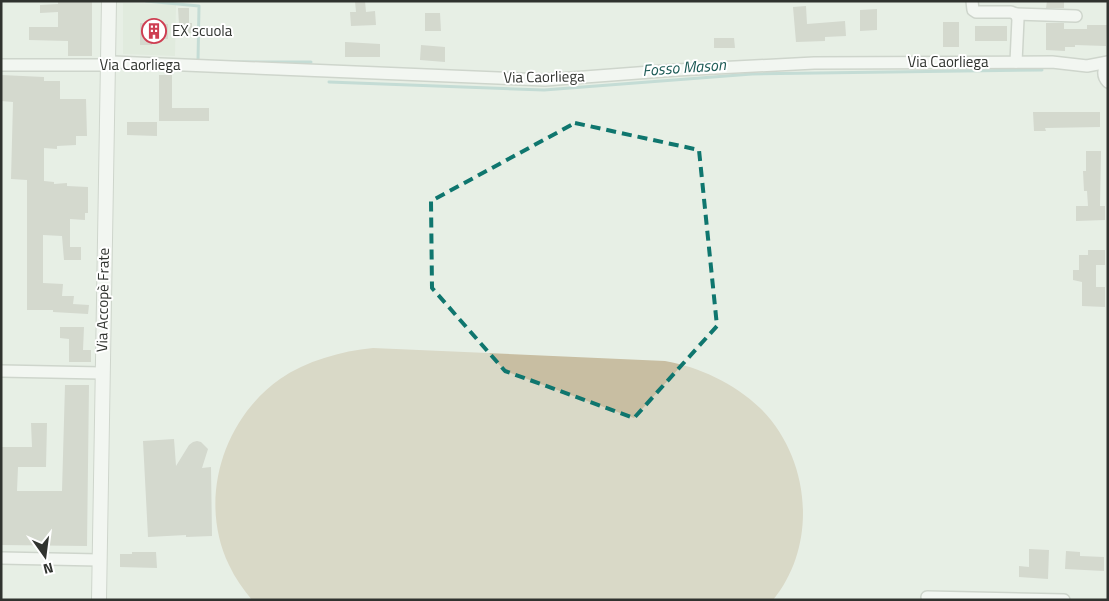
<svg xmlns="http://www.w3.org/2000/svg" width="1109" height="601" font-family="'Titillium Web',sans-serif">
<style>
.built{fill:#d9e6d5}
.garden{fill:#c8bea2}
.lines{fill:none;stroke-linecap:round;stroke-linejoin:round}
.stream{stroke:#99c6c1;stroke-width:3}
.building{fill:#bcbeb2}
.minor-casing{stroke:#b0b7ad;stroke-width:14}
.major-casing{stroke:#b0b7ad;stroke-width:16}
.minor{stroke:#fff;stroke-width:11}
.major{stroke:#fff;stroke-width:14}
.marked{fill:none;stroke:#0f766e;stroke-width:4;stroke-dasharray:10 6;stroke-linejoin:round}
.labels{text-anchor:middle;stroke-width:4;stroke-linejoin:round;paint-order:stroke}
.poi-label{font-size:15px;fill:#30332f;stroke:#fff;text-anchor:start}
.street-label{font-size:15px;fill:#30332f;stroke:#fff}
.water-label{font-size:16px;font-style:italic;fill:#1b5954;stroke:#fff}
</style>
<rect width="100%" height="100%" fill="#e7efe5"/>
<polygon class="built" points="123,3 176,4 175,56 123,54"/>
<path class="garden" d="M373,348L665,361C699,367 734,383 760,408C810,457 819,544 773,600H252C243,589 235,578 229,565C198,501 222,420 280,379C306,361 341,351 373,348Z"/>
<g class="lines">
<g class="stream">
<polyline points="146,1 199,6 198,61 201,61"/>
<polyline points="234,62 311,62"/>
<polyline points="329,82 544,90 752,74 1042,70"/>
</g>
</g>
<g class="building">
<polygon points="58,1 92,1 92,56 68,56 68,41 29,40 29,27 58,27 58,12 40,13 40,5 58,4"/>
<polygon points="355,1 365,1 366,12 375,11 376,25 351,26 350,12 356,12"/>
<polygon points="1047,1 1064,1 1064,8 1046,8"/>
<polygon points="806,6 807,24 845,21 846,36 825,37 825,41 796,42 793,7"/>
<polygon points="178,8 189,8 189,23 192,23 192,33 183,33 183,24 179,24"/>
<polygon points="877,9 877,30 860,31 860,10"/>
<polygon points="425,13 440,13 441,31 425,31"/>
<rect x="943" y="22" width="16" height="25"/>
<polygon points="140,23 168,24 168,39 152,39 152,45 140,45"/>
<polygon points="1046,23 1064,23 1064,29 1087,29 1087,25 1107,25 1106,46 1075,45 1075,47 1065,47 1065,51 1046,50"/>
<rect x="975" y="26" width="32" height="15"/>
<polygon points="714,38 734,38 735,48 714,48"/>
<polygon points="345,42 380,44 380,57 345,57"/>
<polygon points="421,45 445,47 445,62 420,60"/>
<polygon points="1,75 44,77 44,81 60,81 60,99 86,99 87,136 76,136 76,145 57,146 57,149 44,148 44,181 54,182 54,184 67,183 67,186 88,187 88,213 85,213 85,220 70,219 70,247 81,247 81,260 64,260 62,236 43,235 43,283 63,284 62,296 74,296 73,304 89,305 88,314 53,312 53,310 27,310 27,180 11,179 13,102 1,101"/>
<polygon points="159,75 172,75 172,108 209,108 209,121 159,121"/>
<polygon points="1033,112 1100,112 1100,127 1045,128 1046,131 1034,131"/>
<polygon points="127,122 157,122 157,136 127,135"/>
<polygon points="1086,151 1101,151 1100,206 1105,206 1105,220 1076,221 1076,206 1088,206 1087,191 1084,191 1083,171 1086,171"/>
<polygon points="1088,250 1105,250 1105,265 1096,265 1096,287 1105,287 1105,307 1082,306 1082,282 1073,280 1073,270 1079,270 1079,255 1088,255"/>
<polygon points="60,327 84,327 83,350 91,350 91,362 69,362 69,339 60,338"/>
<polygon points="65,385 89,385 87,546 1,545 1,447 32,447 31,423 47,423 46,467 18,467 17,491 62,491"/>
<polygon points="174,439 176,466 189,445 193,442 197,441 201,442 208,449 202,468 211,467 212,536 186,537 186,535 148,537 143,441"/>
<polygon points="1029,549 1049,550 1048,579 1019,577 1019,566 1029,567"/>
<polygon points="1066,551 1080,552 1080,556 1104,557 1104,571 1065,569"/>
<polygon points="132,552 156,552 157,568 120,567 120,554 132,554"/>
</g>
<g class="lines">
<defs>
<g id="minor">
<polyline points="972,1 973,10 976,12 1011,12 1016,14 1018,19 1016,62"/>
<polyline points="1016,14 1076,16"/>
<path d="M1108,63C1103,69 1102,76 1108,82"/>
<polyline points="1,65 103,65 113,62 545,80 677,70 814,63 1052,62 1087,66 1108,62"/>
<polyline points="1,371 101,373"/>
<polyline points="1,558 99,560"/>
<polyline points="927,597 1064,600"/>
</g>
<path id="major" d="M99,600C101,400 107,201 109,1"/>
</defs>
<use href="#minor" class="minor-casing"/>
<use href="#major" class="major-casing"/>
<use href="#minor" class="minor"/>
<use href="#major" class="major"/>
</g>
<path d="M0 0H1109V601H0ZM575,123L699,150L717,326L634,418L505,371L432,288L431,201Z" fill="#e7efe5" fill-opacity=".55" fill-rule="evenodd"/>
<path class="marked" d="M575,123L699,150L717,326L634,418L505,371L432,288L431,201Z"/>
<defs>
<symbol id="building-ring" viewBox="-11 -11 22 22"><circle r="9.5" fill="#fff" stroke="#ce3e52" stroke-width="1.5"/><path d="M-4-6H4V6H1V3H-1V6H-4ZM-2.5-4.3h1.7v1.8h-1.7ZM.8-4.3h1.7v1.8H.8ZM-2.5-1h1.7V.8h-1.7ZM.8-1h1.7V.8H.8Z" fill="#ce3e52"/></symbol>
</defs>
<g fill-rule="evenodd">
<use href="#building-ring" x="140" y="17" width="28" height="28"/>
</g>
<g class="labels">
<g class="poi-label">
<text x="172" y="36">EX scuola</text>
</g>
<g class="street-label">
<text x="948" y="67">Via Caorliega</text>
<text x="140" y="70">Via Caorliega</text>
<text transform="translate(544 77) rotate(-1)" y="5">Via Caorliega</text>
<text transform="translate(103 300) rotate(-89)" y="5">Via Accopè Frate</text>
</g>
<g class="water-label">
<text transform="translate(684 67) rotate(-4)" y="6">Fosso Mason</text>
</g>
</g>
<rect width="1109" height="601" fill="none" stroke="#30332f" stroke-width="5"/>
<g transform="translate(45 556) rotate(166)" stroke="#ffffff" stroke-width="4" paint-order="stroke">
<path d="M0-4L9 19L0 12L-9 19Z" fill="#30332f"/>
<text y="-8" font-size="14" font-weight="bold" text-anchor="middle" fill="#30332f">N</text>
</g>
</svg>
